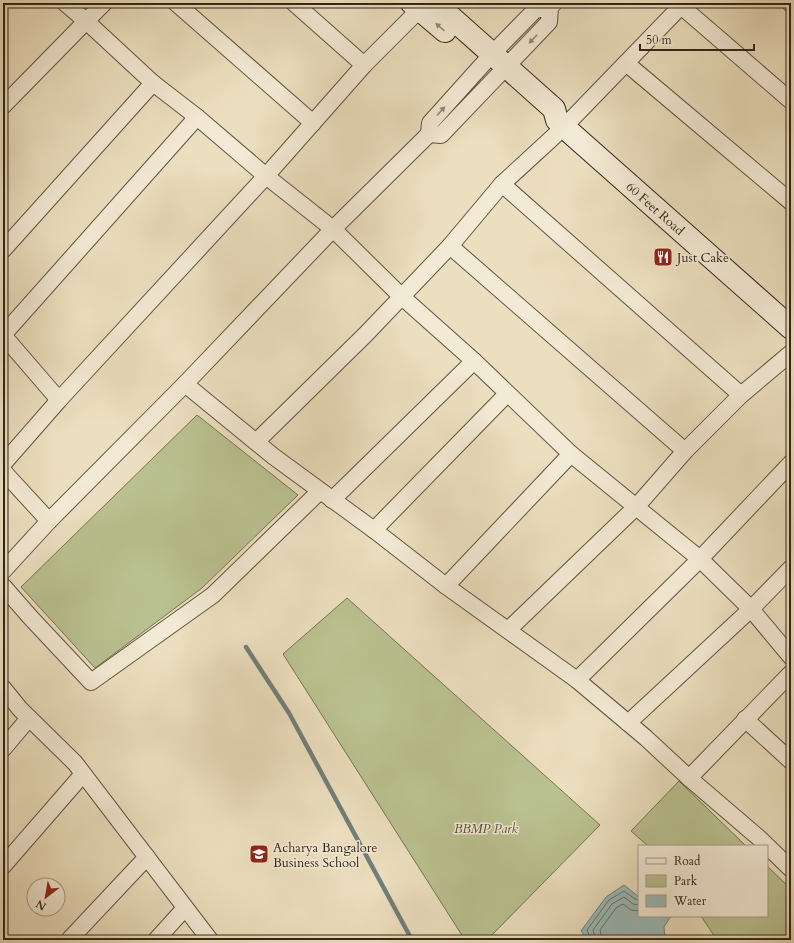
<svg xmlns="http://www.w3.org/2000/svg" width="794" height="943" font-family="Cardo,serif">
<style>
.green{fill:#bac190;stroke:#767354}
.water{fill:#9bbbba;stroke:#717f7a}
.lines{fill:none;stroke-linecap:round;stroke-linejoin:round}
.shore{stroke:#66706a;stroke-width:1}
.stream{stroke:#717f7a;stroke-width:4.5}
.street-casing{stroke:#605442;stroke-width:18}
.secondary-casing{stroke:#312519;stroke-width:24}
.street{stroke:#f3ead5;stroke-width:16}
.secondary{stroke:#f3ead5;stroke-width:22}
.oneway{fill:#928877}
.labels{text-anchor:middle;stroke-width:3;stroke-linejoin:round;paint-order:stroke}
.street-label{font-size:13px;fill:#312519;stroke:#f3ead5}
.poi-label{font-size:13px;fill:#312519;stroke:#f3ead5;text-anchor:start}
.park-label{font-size:13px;font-style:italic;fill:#534c37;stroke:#f3ead5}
</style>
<rect width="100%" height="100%" fill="#ecdfbf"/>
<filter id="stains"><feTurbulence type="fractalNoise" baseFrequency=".005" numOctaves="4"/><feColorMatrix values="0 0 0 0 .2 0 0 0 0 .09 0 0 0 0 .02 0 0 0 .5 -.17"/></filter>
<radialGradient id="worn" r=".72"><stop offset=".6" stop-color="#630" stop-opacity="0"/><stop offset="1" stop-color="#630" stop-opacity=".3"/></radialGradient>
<g class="green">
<polygon points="197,415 298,495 202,588 95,668 21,587"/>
<polygon points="347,598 600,825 487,940 465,940 283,654"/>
<polygon points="679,781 746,846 648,846 631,831"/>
<polygon points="767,866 791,889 791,940 717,940 701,916 767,916"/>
</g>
<polygon class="water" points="624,885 639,897 639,916 671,916 664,927 665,940 588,940 581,931 606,897"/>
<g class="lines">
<g class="shore">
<polyline points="591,940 587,930 609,900 624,891 635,899 639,900"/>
<polyline points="596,940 593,930 612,904 624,897 633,904 639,905"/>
<polyline points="602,940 600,930 616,908 623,904 631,910 639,911"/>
</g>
<polyline class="stream" points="246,647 289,713 412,940"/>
<defs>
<g id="street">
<polyline points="65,3 86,21 153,83 197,117 266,176 333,229 401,296 474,361 571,454 700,559 751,609 791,657"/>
<polyline points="176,3 313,123"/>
<polyline points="294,3 364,65"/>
<polyline points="790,3 791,4"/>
<polyline points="681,6 791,101"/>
<polyline points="550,7 549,22 441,135 429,134 430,123 492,54 535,10 550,7 554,3"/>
<polyline points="626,63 791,202"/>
<polyline points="3,106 104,3"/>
<polyline points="502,184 741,395"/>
<polyline points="450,246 685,451"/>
<polyline points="3,250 153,83"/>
<polyline points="3,335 197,117"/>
<polyline points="3,335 59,400"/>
<polyline points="185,384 273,456 374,530 446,586 577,680 646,738 689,778 759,838 791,869"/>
<polyline points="256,442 366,334 450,246 502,184 564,127 684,3"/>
<polyline points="3,464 59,400 266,176 364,65 426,3"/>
<polyline points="3,471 49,521 185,384 333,229 429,134"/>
<polyline points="332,500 474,361"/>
<polyline points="374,530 507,394"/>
<polyline points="3,571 49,521"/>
<polyline points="3,586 31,618 91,682 213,595 320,491"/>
<polyline points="446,586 571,454"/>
<polyline points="508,630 637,506 685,451 741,395 791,353"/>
<polyline points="577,680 700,559 791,463"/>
<polyline points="3,688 20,709 75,763 210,940"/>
<polyline points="745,719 791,761"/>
<polyline points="628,723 751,609 791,568"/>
<polyline points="3,749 29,718"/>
<polyline points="689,778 791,673"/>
<polyline points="3,866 83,774"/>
<polyline points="69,940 147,857"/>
<polyline points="156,940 185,908"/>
</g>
<g id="secondary">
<polyline points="412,3 445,31"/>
<path id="s1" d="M435,3L554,109L557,120L564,127L791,328"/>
</g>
</defs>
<use href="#street" class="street-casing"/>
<use href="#secondary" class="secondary-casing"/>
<use href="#street" class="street"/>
<use href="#secondary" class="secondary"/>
</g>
<defs><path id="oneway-solid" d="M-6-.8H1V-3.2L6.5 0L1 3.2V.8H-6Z"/></defs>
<g class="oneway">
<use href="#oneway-solid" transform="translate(440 27) rotate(-139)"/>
<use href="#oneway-solid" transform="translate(533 39) rotate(134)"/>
<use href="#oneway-solid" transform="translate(441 111) rotate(-48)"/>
</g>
<defs>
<symbol id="restaurant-square" viewBox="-11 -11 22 22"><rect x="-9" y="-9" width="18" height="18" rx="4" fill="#8f2418" stroke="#f3ead5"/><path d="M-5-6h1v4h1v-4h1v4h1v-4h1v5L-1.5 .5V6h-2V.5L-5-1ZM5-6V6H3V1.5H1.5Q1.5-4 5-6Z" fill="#fff"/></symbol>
<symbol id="university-square" viewBox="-11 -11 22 22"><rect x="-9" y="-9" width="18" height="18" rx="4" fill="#8f2418" stroke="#f3ead5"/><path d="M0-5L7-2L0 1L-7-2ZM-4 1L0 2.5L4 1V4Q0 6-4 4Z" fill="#fff"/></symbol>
</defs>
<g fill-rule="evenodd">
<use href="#restaurant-square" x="652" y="246" width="22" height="22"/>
<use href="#university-square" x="248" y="843" width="22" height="22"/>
</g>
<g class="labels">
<g class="street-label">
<text dy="5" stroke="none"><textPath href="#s1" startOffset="303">60 Feet Road</textPath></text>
</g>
<g class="poi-label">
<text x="677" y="262">Just Cake</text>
<text x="273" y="852">Acharya Bangalore<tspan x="273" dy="15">Business School</tspan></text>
</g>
<g class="park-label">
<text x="486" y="833">BBMP Park</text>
</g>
</g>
<rect width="794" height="943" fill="none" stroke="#ecdfbf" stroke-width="16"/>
<rect x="4" y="4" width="786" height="935" fill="none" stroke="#312519" stroke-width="2"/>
<rect x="8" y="8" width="778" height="927" fill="none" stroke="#312519"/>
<rect x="638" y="845" width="130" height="72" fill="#f3ead5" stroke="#a59b8a"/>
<rect x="646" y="858" width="20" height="6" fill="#f3ead5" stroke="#a59b8a"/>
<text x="674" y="865" font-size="12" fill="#312519">Road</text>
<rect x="646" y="875" width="20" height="12" fill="#bac190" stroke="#a59b8a"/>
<text x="674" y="885" font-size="12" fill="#312519">Park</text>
<rect x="646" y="895" width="20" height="12" fill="#9bbbba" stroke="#a59b8a"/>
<text x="674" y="905" font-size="12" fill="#312519">Water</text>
<g transform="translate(46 897) rotate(211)"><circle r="19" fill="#f3ead5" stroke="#a59b8a"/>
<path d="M0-3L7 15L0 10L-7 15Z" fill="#8f2418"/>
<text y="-6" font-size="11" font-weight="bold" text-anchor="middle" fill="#312519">N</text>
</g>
<path d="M640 44v6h114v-6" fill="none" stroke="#312519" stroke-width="2"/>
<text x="646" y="44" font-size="12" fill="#312519" stroke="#f3ead5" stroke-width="3" paint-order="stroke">50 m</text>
<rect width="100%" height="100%" filter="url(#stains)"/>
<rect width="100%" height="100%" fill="url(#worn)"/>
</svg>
